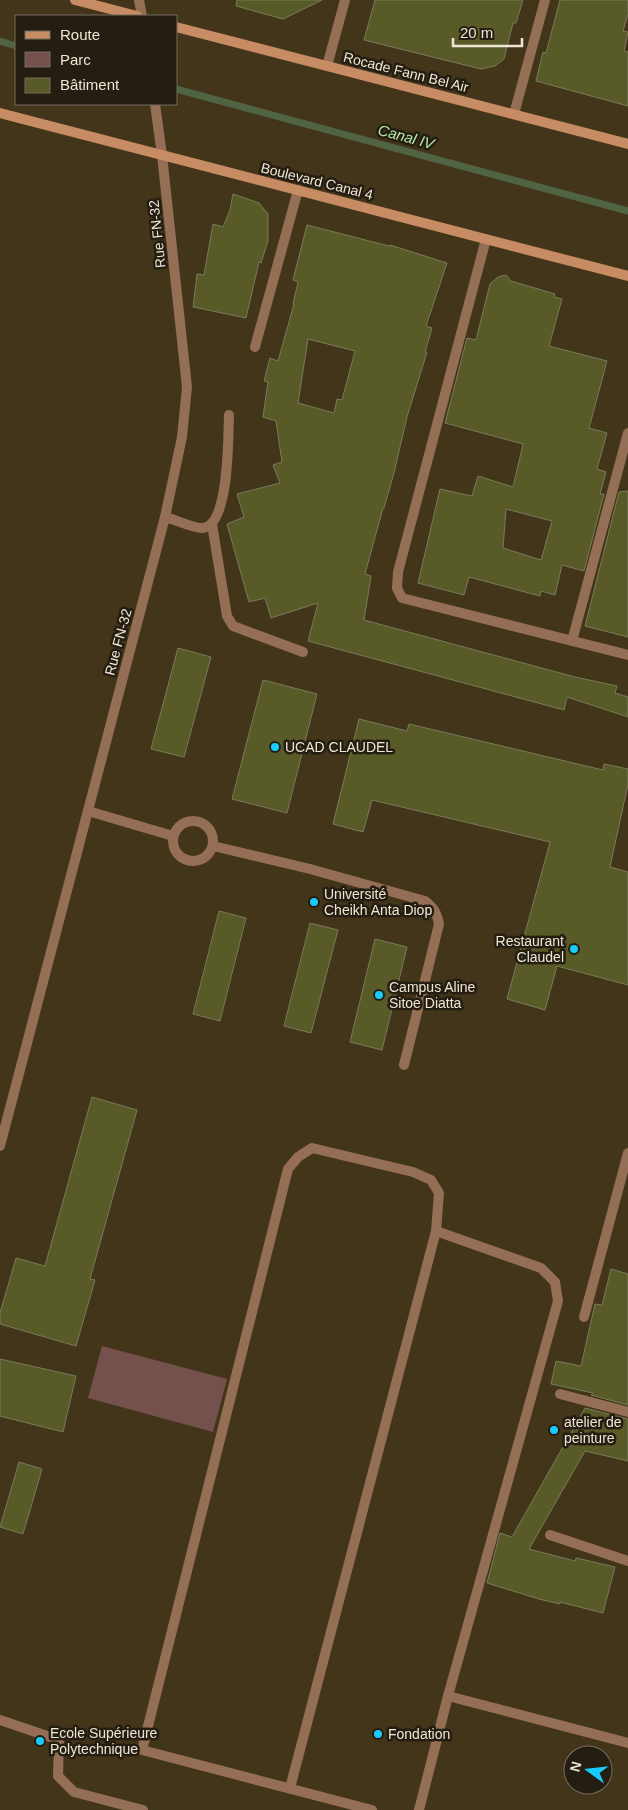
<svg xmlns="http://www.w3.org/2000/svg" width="628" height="1810" font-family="Helvetica,sans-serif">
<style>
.green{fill:#74514d}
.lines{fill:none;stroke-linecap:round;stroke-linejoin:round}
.stream{stroke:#506444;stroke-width:7}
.building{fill:#585b27;stroke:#797b5b;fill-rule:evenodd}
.lane{stroke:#946e55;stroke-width:10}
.street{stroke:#946e55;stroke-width:10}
.secondary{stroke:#c78c64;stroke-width:10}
.poi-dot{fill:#19cafc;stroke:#241d11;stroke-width:2}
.labels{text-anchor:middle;stroke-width:5;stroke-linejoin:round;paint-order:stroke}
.street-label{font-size:14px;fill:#eee5d5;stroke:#241d11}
.poi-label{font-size:14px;fill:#eee5d5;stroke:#241d11;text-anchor:start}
.water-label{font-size:15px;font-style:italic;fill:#b4e9a8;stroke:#241d11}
</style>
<rect width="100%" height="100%" fill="#433519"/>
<polygon class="green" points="102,1346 227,1379 213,1432 88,1398"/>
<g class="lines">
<g class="stream">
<polyline points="0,41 16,46"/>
<polyline points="176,89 628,211"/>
</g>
</g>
<g class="building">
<polygon points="237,0 322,0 283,19 236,6"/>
<polygon points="375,0 523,0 516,23 513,23 504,59 495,66 481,69 364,40"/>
<polygon points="560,0 628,0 628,14 623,31 628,32 624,51 628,52 628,106 536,81 543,52 546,53"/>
<polygon points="233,194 259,203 268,214 268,241 261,263 259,262 246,318 193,307 197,274 204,275 213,224 223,227 230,210"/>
<path d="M307,225L389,246L390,245L447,263L426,326L432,328L425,352H427L407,417L394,473L384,508H383L365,574L371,576L364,620L575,677L617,686L615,693L628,697V717L567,697L564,710L308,641L318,603L271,618L265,598L249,602L227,524L244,517L237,494L280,483L273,465L282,462L276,421L263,417L268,382L264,381L270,358L278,361L294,304H293L298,282L293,280ZM308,339L355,351L342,400L337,399L334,413L298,403Z"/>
<path d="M506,275L511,281L555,294L554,297L562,299L549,346L607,361L589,428L607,433L597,469L606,472L600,494H604L584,571L562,565L555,595L541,591L540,596L469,577L464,595L418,583L440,489L472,496L478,476L513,487L523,444L445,423L467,338L476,340L490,284L498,277ZM506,509L552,521L541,560L503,548Z"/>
<polygon points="628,491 628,637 585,626 619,492"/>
<polygon points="178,648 211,657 184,757 151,749"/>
<polygon points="263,680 317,694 287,813 232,799"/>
<polygon points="359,719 407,731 409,724 603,770 604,764 628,769 628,784 610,867 628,872 628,985 557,966 545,1010 507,999 550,842 372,800 363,832 333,824"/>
<polygon points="219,911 246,918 220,1021 193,1014"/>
<polygon points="310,923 338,930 311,1033 284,1026"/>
<polygon points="375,939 407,947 382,1050 350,1042"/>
<polygon points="92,1097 137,1110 90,1279 95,1280 76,1346 0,1324 0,1313 16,1258 45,1266"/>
<polygon points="611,1269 628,1274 628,1405 591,1395 593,1393 551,1384 556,1361 581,1366 595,1304 602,1305"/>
<polygon points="0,1359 76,1376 63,1432 0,1416"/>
<polygon points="585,1408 628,1419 628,1461 585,1451 529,1549 575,1561 576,1558 615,1567 603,1613 560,1602 560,1604 539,1599 487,1583 500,1533 512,1537"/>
<polygon points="19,1462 42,1469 23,1534 0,1527"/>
</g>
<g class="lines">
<g class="lane">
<path d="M165,517C174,519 192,528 202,528C230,527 228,435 229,415"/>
<polyline points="212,524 227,616 233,626 303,652"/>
<polyline points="88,811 173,836"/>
<circle cx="193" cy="841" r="20"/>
<path d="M213,846L310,869L425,901C434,908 437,913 439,924L404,1065"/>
<polyline points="0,1720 59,1740 58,1776 74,1792 143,1810"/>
</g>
<g class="street">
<polyline points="139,0 142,16"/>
<polyline points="327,66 345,0"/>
<polyline points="514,114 545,0"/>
<polyline points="486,239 398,572 397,588 402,598 628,655"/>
<polyline points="255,347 298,190"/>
<polyline points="572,641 628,433"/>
<polyline points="0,1146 165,517 182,437 187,387 162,155 155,104"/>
<polyline points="584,1317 628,1153"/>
<polyline points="560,1394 628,1412"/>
<polyline points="550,1535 628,1561"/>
<polyline points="448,1696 628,1743"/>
<polyline points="290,1788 436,1231 439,1193 431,1180 413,1172 312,1148 298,1157 288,1169 142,1750 372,1810"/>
<polyline points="419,1810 448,1696 558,1301 555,1282 541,1268 436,1231"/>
</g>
<g class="secondary">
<polyline points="75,0 137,16"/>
<polyline points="176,27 628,144"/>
<polyline points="0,113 628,276"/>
</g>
</g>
<g class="poi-dot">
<circle cx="275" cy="747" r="5"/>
<circle cx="314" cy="902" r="5"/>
<circle cx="574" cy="949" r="5"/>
<circle cx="379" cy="995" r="5"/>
<circle cx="554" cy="1430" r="5"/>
<circle cx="378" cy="1734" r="5"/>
<circle cx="40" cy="1741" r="5"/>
</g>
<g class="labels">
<g class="street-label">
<text transform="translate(406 72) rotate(14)" y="5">Rocade Fann Bel Air</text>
<text transform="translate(317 181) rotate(14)" y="5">Boulevard Canal 4</text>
<text transform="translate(157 234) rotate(-96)" y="5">Rue FN-32</text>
<text transform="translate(118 642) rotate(-75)" y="5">Rue FN-32</text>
</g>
<g class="poi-label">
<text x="285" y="752">UCAD CLAUDEL</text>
<text x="324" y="899">Université<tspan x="324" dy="16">Cheikh Anta Diop</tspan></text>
<text x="564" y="946" text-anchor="end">Restaurant<tspan x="564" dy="16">Claudel</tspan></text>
<text x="389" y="992">Campus Aline<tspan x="389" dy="16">Sitoe Diatta</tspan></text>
<text x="564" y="1427">atelier de<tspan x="564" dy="16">peinture</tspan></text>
<text x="50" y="1738">Ecole Supérieure<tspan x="50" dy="16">Polytechnique</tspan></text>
<text x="388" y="1739">Fondation</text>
</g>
<g class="water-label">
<text transform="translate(406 137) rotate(15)" y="5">Canal IV</text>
</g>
</g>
<rect x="15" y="15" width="162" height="90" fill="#241d11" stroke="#756d5f"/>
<rect x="25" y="31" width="25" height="8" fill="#c78c64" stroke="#756d5f"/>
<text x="60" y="40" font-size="15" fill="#eee5d5">Route</text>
<rect x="25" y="52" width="25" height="15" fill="#74514d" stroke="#756d5f"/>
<text x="60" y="65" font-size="15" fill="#eee5d5">Parc</text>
<rect x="25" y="78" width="25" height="15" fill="#585b27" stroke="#756d5f"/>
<text x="60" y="90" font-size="15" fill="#eee5d5">Bâtiment</text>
<g transform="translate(588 1770) rotate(285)"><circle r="24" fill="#241d11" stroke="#756d5f"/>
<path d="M0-4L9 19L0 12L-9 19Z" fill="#19cafc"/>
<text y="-8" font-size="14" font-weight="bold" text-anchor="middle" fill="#eee5d5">N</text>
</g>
<path d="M453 38v8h69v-8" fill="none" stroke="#eee5d5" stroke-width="2.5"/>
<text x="460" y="38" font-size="15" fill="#eee5d5" stroke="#241d11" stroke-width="4" paint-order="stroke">20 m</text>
</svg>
